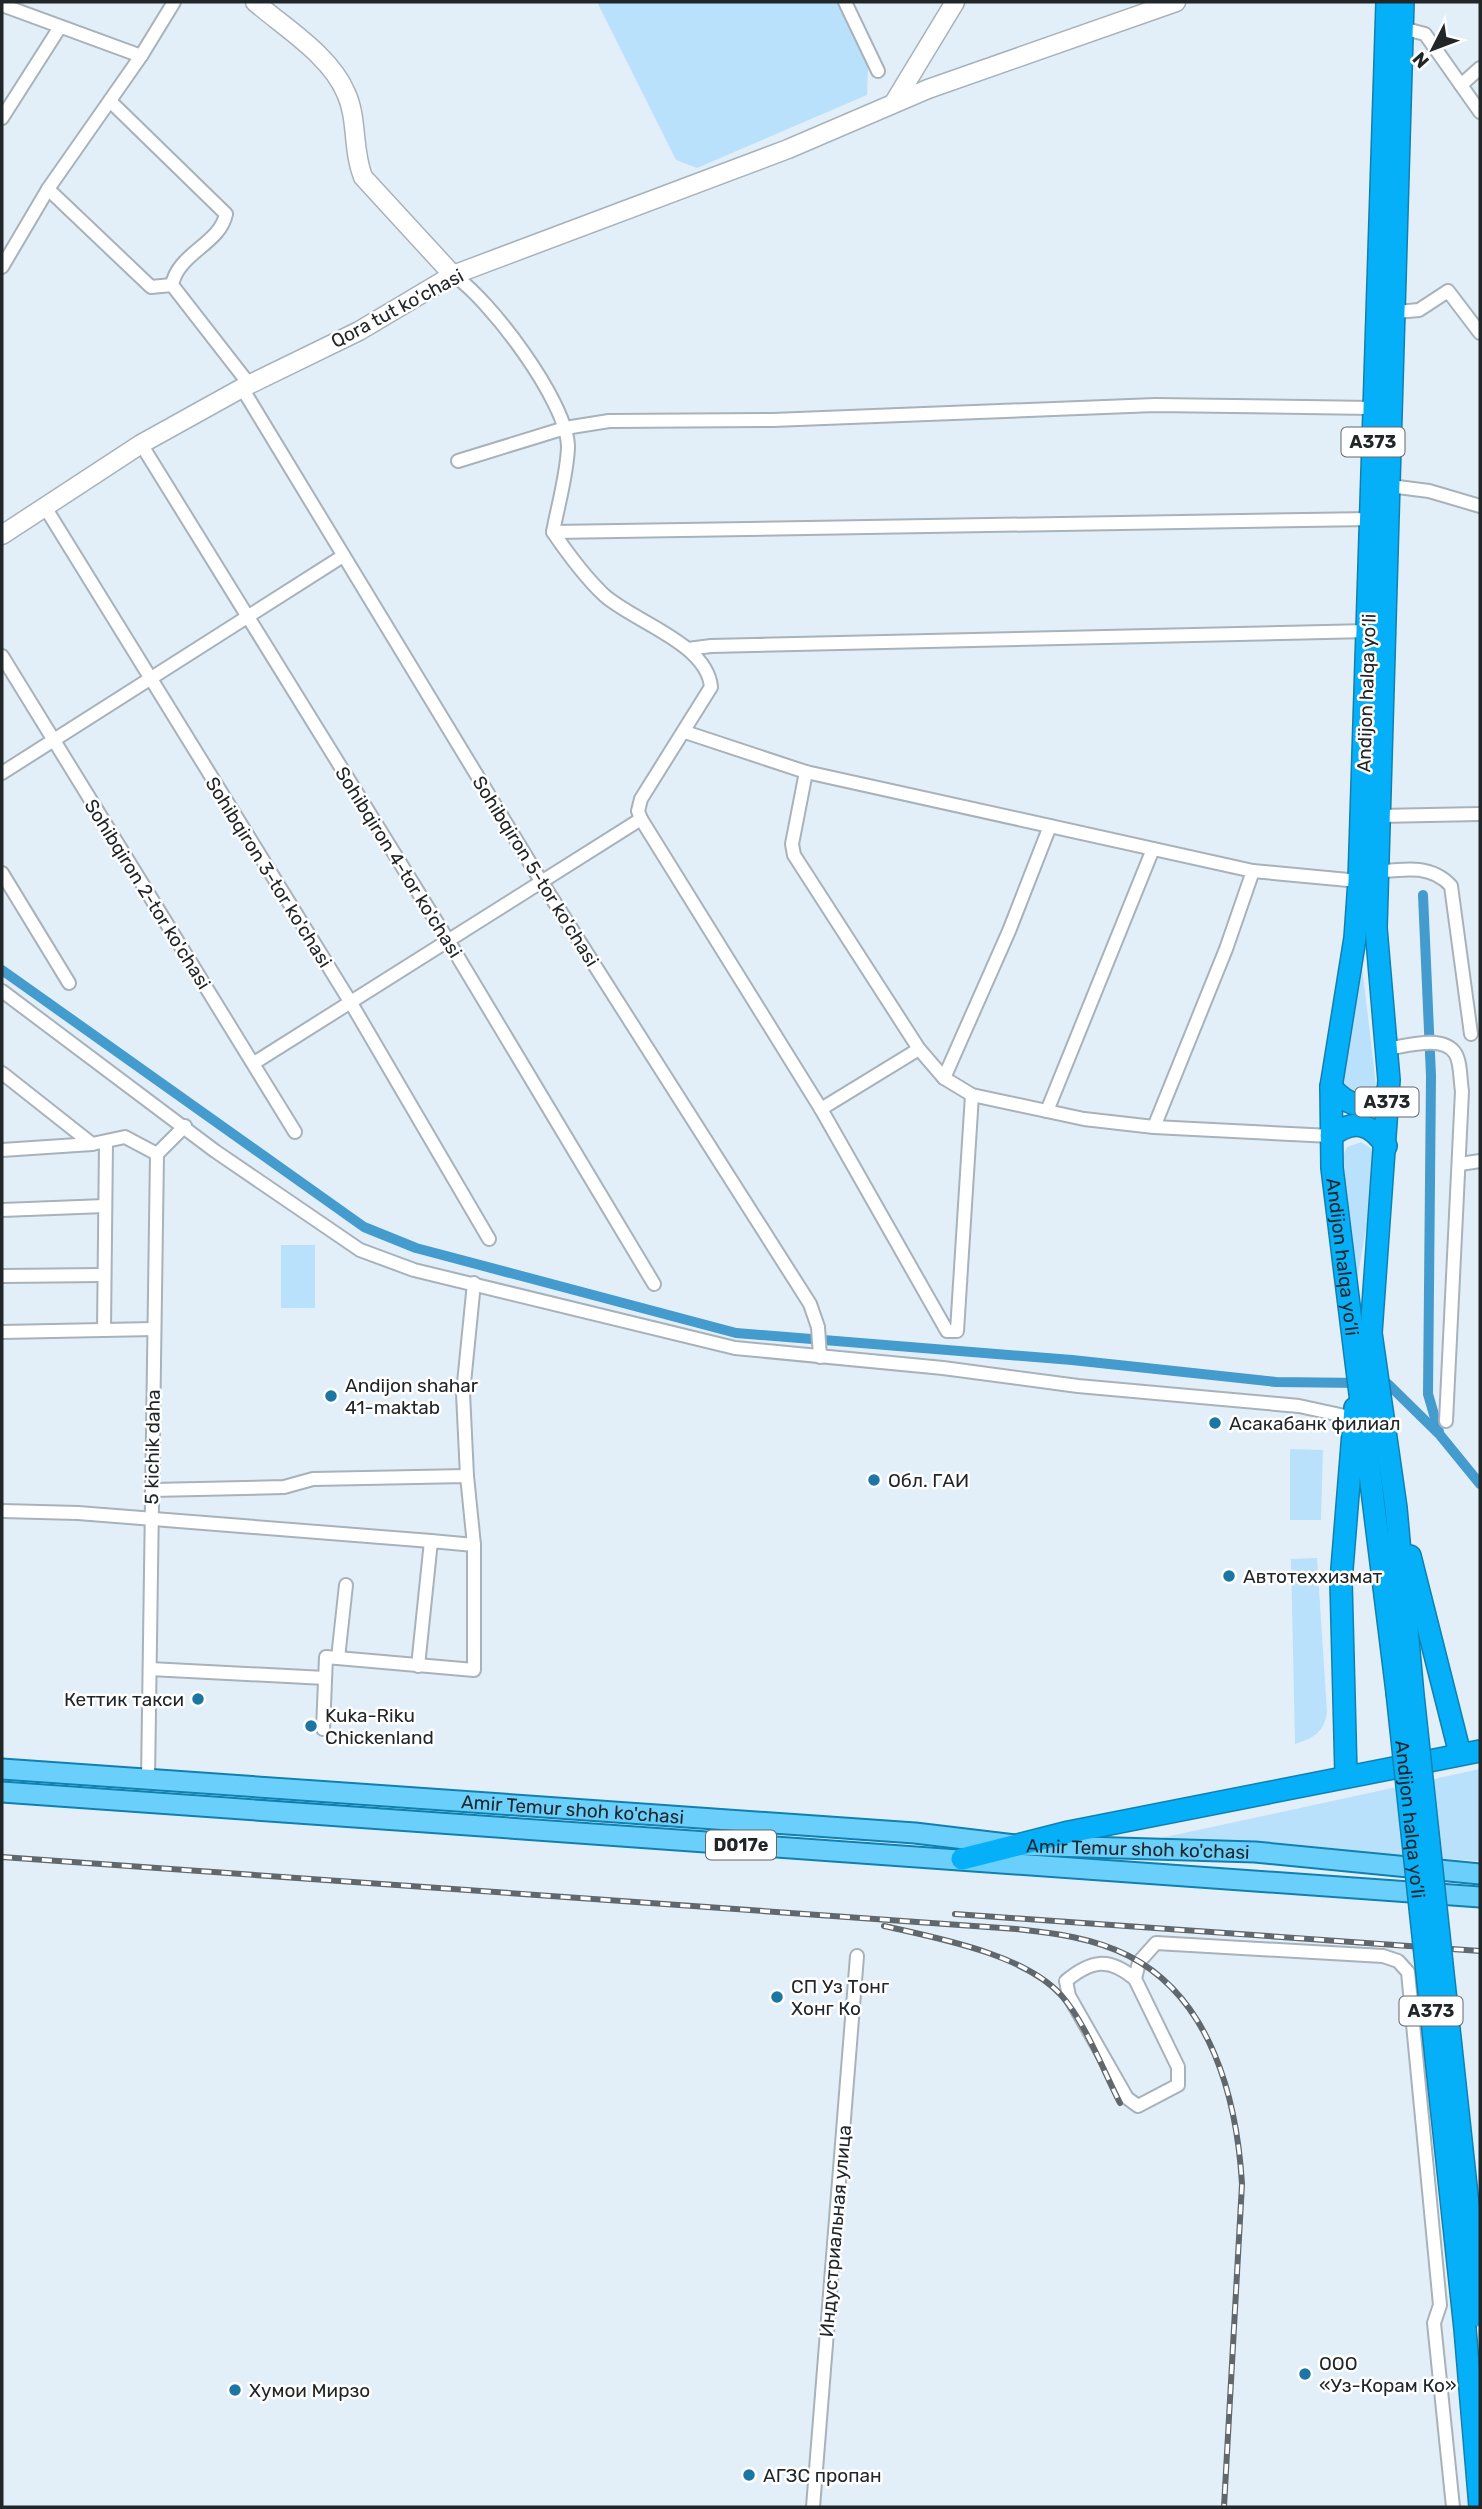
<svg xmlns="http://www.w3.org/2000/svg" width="1482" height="2509" font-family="Rubik,sans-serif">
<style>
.green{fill:#b9e1fc}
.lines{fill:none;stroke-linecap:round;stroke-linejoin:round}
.canal{stroke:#449bcd;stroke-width:10}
.street-casing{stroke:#a7b2ba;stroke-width:16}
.secondary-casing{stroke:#a7b2ba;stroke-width:21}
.primary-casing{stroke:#0f80b0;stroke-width:23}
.highway-casing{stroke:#0f80b0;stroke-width:24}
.street{stroke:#fff;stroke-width:12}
.secondary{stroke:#fff;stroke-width:18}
.primary{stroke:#6ad0fb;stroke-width:19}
.highway{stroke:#06b0f9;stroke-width:21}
.rail-casing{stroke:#61686d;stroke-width:6}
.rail{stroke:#fff;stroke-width:3.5;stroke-dasharray:10;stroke-linecap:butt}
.highway-bridge-casing{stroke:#0f80b0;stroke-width:24;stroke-linecap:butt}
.highway-bridge{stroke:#06b0f9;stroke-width:21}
.poi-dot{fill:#1c76a4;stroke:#fff;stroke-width:2.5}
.labels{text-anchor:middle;stroke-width:5;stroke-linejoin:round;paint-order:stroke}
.shield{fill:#fff;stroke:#646769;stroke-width:2}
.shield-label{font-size:18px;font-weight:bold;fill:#212629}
.street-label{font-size:19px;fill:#212629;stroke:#fff}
.poi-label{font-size:19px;fill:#212629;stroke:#fff;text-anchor:start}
</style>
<rect width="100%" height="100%" fill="#e3eff8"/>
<g class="green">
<polygon points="597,2 839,2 868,67 867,95 697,168 676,160"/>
<polygon points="1362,966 1376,1085 1364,1099 1342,1089 1341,1079"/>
<polygon points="1361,1142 1374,1150 1375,1179 1357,1280 1341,1160 1347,1147"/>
<rect x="281" y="1245" width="34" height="63"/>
<polygon points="1290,1449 1323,1450 1321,1520 1290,1520"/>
<path d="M1317,1558L1327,1712C1324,1733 1313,1738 1295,1744L1291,1559Z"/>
<polygon points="1480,1769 1480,1861 1147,1841"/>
</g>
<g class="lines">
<g class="canal">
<polyline points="1423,895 1431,1076 1428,1394 1439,1432"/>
<polyline points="2,970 364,1227 416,1248 736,1333 1072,1360 1276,1382 1362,1383"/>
<polyline points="1378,1384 1388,1384 1440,1435 1480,1484"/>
</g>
<defs>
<g id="street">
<polyline points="845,2 878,71"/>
<polyline points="2,5 141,56 48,189 2,267"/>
<polyline points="1402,28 1425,34 1480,112"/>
<polyline points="141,56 174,2"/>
<polyline points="1461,85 1480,68"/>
<path d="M110,101L226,214C220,244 178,253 172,285"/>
<polyline points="2,118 60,27"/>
<polyline points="48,189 151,287 172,285 249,384"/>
<path d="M453,275C489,298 568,403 568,447C567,475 558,505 553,532C568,554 585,577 604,595C634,622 707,643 711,687L641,799L638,811L641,819L821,1109L947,1331H957L972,1095"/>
<polyline points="1396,312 1419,310 1448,291 1480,333"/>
<polyline points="242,388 541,881 810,1304 818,1327 820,1357"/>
<polyline points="141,444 449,942 654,1284"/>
<polyline points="458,461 565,428 609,421 773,420 1155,405 1373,408"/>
<polyline points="1390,486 1429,491 1480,506"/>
<polyline points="45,507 351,1003 489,1239"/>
<polyline points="553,532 1372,519"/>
<polyline points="688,649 711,646 1369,631"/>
<polyline points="2,656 295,1132"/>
<polyline points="685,732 806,772 1253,871 1359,881"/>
<polyline points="806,772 792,844 794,855 919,1049 944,1078 972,1095 1084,1119 1154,1127 1331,1136"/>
<polyline points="2,773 343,556"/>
<polyline points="1379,816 1480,814"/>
<path d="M1377,872C1404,869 1431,864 1451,886L1471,1034"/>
<polyline points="2,873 69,983"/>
<polyline points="2,991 215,1151 360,1250 414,1270 735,1348 943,1368 1078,1386 1299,1406 1354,1418"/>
<path d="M1385,1049C1404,1047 1442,1034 1455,1053C1461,1062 1460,1080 1462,1091L1446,1421"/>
<polyline points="254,1063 641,819"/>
<polyline points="2,1073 92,1144 125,1137 157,1154"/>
<polyline points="944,1078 1009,931 1050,826"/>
<polyline points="821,1109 919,1049"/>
<polyline points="1047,1111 1153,849"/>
<polyline points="1154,1127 1226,949 1253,871"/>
<polyline points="2,1150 92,1144"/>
<polyline points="1460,1164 1480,1161"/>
<polyline points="2,1210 105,1206"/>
<polyline points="2,1276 104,1275"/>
<polyline points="104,1330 106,1142"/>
<polyline points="2,1332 154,1329"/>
<polyline points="467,1476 463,1393 474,1283"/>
<polyline points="152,1490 284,1487 313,1479 467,1476 474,1545 474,1670 326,1657 323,1729"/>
<polyline points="2,1511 78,1513 431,1541"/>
<polyline points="338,1658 346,1585"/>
<polyline points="418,1666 431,1541 474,1545"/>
<polyline points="150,1669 325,1678"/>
<polyline points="148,1780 157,1154 185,1126"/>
<path d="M1135,1979C1109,1957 1091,1960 1066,1981L1069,1996L1127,2098L1138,2106L1178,2085V2067L1135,1979L1139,1962L1156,1943L1383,1956L1398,1961L1408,1972L1440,2305L1434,2323L1453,2507"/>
<polyline points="813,2507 857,1956"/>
</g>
<g id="secondary">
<path d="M255,2C285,28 330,55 346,93C358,119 352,149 363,177L453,275"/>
<polyline points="895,101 955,2"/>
<polyline points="2,535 141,444 242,388 359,331 453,275 788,149 928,89 1176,2"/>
</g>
<g id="primary">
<path id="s1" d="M2,1769L915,1833L1015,1845L1255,1852L1480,1874"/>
<polyline points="2,1792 1480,1897"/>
</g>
<g id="highway">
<path id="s2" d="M1387,2L1359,881L1355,938L1331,1087L1332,1168L1397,1692"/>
<polyline points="1403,2 1376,928 1389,1080 1371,1333 1396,1508 1413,1695"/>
<path d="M1331,1087C1348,1107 1367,1112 1388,1092"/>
<path d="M1331,1136C1353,1119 1370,1122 1386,1146"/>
<polyline points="1410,1556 1460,1754"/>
<polyline points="1346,1775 1341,1581 1355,1408"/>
<polyline points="962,1859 1069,1832 1480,1751"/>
<polyline points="1465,2329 1480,2507"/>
</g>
</defs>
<use href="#street" class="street-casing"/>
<use href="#secondary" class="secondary-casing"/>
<use href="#primary" class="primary-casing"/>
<use href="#highway" class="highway-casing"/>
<use href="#street" class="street"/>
<use href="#secondary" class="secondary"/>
<use href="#primary" class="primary"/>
<use href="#highway" class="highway"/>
<defs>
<g id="rail">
<path d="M2,1857L1016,1929C1054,1933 1094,1938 1129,1956C1211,1998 1237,2099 1242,2184L1224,2507"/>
<polyline points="955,1914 1480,1951"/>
<path d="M884,1926C937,1938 1024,1954 1061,1995C1085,2022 1103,2070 1120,2103"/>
</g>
</defs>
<use href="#rail" class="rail-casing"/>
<use href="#rail" class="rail"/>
<defs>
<g id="highway-bridge">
<path id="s3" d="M1397,1692L1465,2329"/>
<polyline points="1413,1695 1480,2316"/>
</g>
</defs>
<use href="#highway-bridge" class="highway-bridge-casing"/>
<use href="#highway-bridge" class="highway-bridge"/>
</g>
<g class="poi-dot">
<circle cx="331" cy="1396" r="7"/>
<circle cx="1215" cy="1423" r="7"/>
<circle cx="874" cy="1480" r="7"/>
<circle cx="1229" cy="1576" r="7"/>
<circle cx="198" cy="1699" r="7"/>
<circle cx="311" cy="1726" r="7"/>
<circle cx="777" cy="1997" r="7"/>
<circle cx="1305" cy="2374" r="7"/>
<circle cx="235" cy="2390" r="7"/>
<circle cx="749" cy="2475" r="7"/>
</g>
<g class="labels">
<g class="shield">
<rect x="1341.5" y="427.5" width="63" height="29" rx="5"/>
<rect x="1355.5" y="1087.5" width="63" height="29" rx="5"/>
<rect x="706" y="1830.5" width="70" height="29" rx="5"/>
<rect x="1399.5" y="1996.5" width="63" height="29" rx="5"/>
</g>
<g class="shield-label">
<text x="1373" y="448">A373</text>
<text x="1387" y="1108">A373</text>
<text x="741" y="1851">D017e</text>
<text x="1431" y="2017">A373</text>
</g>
<g class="street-label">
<text transform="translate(397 308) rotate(-28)" y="7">Qora tut ko'chasi</text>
<text transform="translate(1366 693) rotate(-88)" y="7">Andijon halqa yo‘li</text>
<text transform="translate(399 862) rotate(58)" y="7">Sohibqiron 4-tor ko'chasi</text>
<text transform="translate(536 871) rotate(58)" y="7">Sohibqiron 5-tor ko'chasi</text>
<text transform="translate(269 872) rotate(58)" y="7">Sohibqiron 3-tor ko'chasi</text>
<text transform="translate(148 894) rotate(58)" y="7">Sohibqiron 2-tor ko'chasi</text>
<text dy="7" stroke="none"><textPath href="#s2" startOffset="1258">Andijon halqa yo‘li</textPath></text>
<text transform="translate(152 1447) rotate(-89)" y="7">5 kichik daha</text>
<text dy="7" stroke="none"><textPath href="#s1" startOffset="572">Amir Temur shoh ko'chasi</textPath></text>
<text dy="7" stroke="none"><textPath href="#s3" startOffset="128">Andijon halqa yo‘li</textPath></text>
<text dy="7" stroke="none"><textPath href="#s1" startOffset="1139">Amir Temur shoh ko'chasi</textPath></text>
<text transform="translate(835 2231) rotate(-85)" y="7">Индустриальная улица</text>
</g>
<g class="poi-label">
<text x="345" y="1392">Andijon shahar<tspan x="345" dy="22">41-maktab</tspan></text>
<text x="1229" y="1430">Асакабанк филиал</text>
<text x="888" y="1487">Обл. ГАИ</text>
<text x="1243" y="1583">Автотеххизмат</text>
<text x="184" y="1706" text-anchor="end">Кеттик такси</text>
<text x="325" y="1722">Kuka-Riku<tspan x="325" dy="22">Chickenland</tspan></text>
<text x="791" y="1993">СП Уз Тонг<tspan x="791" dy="22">Хонг Ко</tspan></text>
<text x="1319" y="2370">ООО<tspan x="1319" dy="22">«Уз-Корам Ко»</tspan></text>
<text x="249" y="2397">Хумои Мирзо</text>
<text x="763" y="2482">АГЗС пропан</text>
</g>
</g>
<rect width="1482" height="2509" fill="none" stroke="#212629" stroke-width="7"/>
<g transform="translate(1433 49) rotate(228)" stroke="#ffffff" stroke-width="5" paint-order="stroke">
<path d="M0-5L12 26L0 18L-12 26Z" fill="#212629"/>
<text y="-10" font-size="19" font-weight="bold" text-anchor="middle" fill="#212629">N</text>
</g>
</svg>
